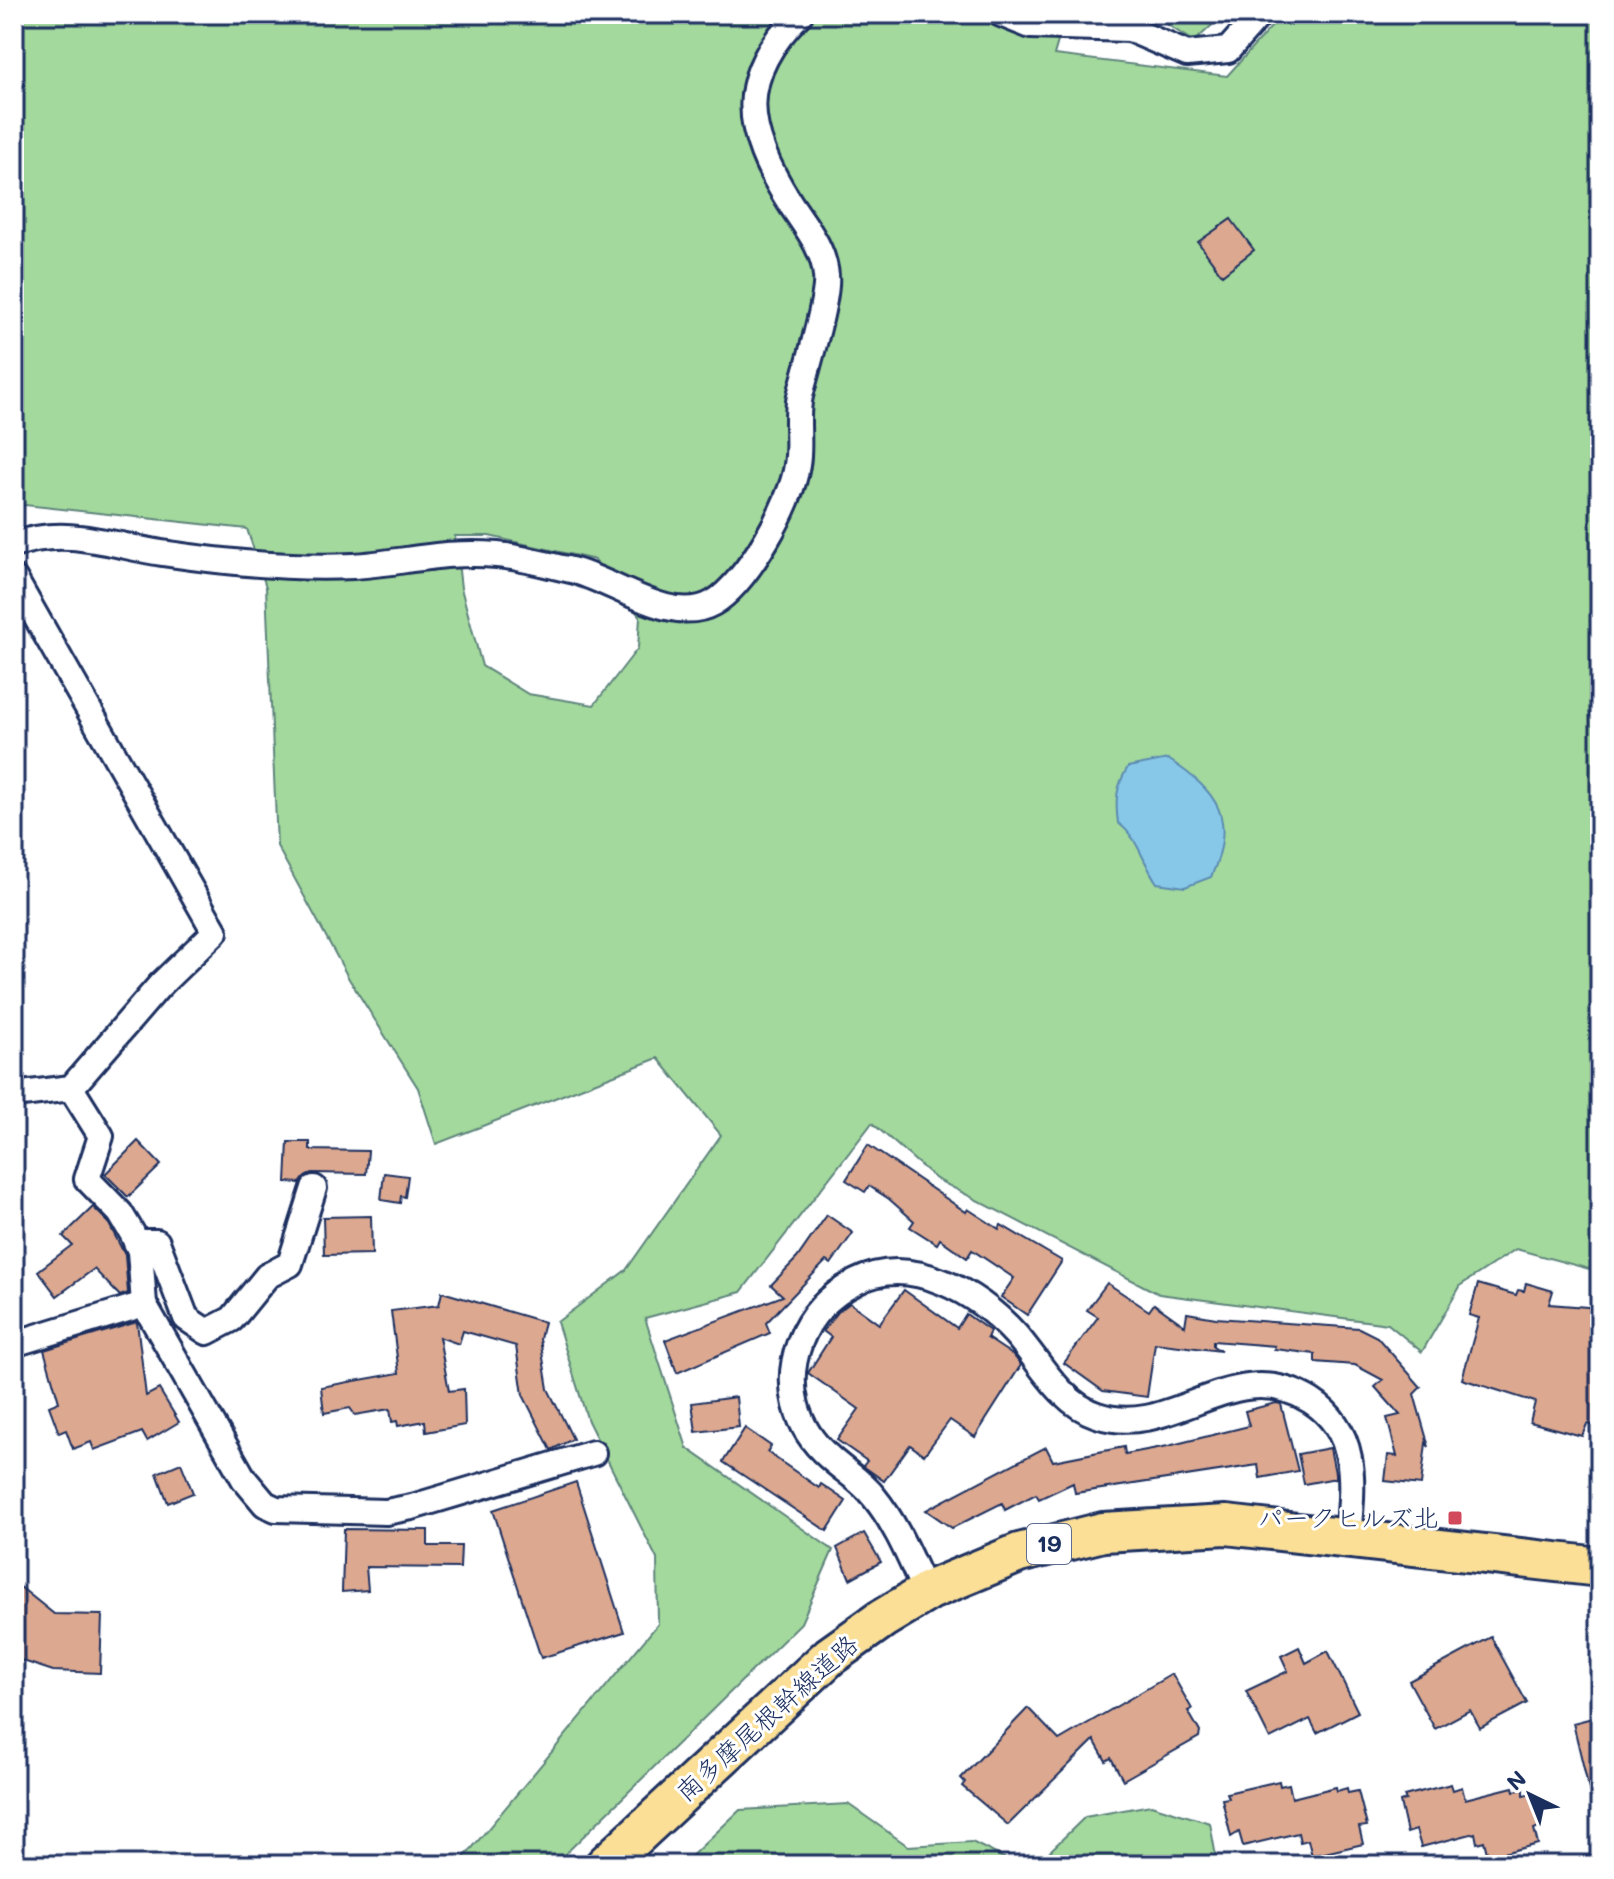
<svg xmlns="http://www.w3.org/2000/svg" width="1614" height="1879" font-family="Mali,'Klee One',sans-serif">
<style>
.green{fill:#a3d99c;stroke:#5f847d;stroke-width:2;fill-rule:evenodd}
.water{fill:#87c8e8;stroke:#5c8bb1;stroke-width:2}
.building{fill:#dca890;stroke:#1b2f5e;stroke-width:2}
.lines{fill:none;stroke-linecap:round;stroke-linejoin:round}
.minor-casing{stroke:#1b2f5e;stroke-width:30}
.primary-casing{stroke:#1b2f5e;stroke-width:44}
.minor{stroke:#fff;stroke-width:24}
.primary{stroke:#fbdf96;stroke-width:38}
.poi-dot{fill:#d1495b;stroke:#fff;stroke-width:3}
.labels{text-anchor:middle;stroke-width:6;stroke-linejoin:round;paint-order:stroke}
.shield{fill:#fff;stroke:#5f6d8e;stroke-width:2}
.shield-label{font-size:24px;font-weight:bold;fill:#1b2f5e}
.poi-label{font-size:26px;fill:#1b2f5e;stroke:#fff;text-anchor:end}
.street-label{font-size:26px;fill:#1b2f5e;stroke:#fff}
</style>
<rect width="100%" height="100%" fill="#fff"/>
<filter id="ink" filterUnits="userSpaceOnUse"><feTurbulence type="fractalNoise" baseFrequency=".0125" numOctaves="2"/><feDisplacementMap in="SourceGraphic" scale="16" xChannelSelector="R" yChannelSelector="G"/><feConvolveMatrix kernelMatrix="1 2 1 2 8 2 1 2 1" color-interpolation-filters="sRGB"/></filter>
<g filter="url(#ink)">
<g class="green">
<path d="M14,14H1066L1054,55L1227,76L1283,14H1600V1272L1516,1249L1461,1285L1422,1352L1388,1324L1159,1294L936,1179L872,1123L741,1292L645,1318L687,1448L833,1550L801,1623L554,1865H458L658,1624L657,1559L588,1421L557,1322L626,1270L721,1135L658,1058L436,1144L418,1088L349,979L277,846L266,587L247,529L25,505L14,510ZM455,536H489L595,560L640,617L638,648L594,705L528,694L482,666L461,588Z"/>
<polygon points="1162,14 1224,14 1194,42 1168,25"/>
<polygon points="848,1804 908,1846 972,1842 1018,1865 682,1865 740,1810"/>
<polygon points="1151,1805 1210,1823 1216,1857 1227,1865 1046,1865 1049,1852 1085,1817"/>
</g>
<path class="water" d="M1168,759C1219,792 1237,819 1211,877L1185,887L1157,883C1142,861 1138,837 1118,823C1115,801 1116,786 1128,767Z"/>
<g class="building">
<polygon points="1231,219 1254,250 1222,275 1198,242"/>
<polygon points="138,1141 161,1165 128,1197 105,1174"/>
<polygon points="288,1142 310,1142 310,1150 368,1151 366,1174 312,1173 300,1183 286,1182"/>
<polygon points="868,1145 966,1212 968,1209 999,1229 1001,1225 1062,1261 1027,1315 1001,1297 1014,1278 972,1250 967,1258 940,1239 937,1244 910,1227 914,1221 889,1199 869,1186 865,1192 846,1180"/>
<polygon points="384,1173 408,1176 405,1197 401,1196 400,1203 381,1200"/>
<polygon points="93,1207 108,1222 125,1255 128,1293 120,1296 94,1269 57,1296 38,1271 72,1245 63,1236"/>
<polygon points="827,1215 853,1233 831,1264 826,1261 766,1323 770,1333 677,1373 665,1340 783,1296 771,1285 797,1258"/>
<polygon points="371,1216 372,1254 324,1255 323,1217"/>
<polygon points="1107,1283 1149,1311 1154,1304 1185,1326 1187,1313 1216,1318 1359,1328 1377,1337 1421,1387 1414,1394 1429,1447 1426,1443 1421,1485 1385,1481 1388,1455 1397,1456 1387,1418 1400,1415 1375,1387 1383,1380 1355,1365 1315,1362 1315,1354 1274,1349 1275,1346 1213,1341 1213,1346 1221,1351 1155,1343 1147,1397 1103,1391 1064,1363 1098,1317 1087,1310"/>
<polygon points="1526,1283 1553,1291 1549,1304 1600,1308 1600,1428 1587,1424 1582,1436 1530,1422 1535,1402 1462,1379 1479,1318 1469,1315 1478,1284 1516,1295 1518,1290 1524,1291"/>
<polygon points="904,1290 957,1328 966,1314 990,1331 987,1338 1014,1356 1021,1365 975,1437 950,1420 924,1455 910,1445 884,1481 863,1466 867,1461 837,1440 859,1409 808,1373 831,1337 823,1331 839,1311 850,1303 879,1324"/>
<polygon points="442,1292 544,1322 540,1339 548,1389 573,1439 551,1450 523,1395 516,1346 463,1331 459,1344 439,1337 449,1391 464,1389 465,1425 426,1432 425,1421 398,1426 397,1421 392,1422 390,1409 355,1415 350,1408 324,1413 321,1387 399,1373 391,1311 439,1305"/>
<polygon points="137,1322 146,1396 159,1389 179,1422 147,1441 142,1432 94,1450 91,1442 73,1449 66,1430 59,1433 49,1406 59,1402 44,1350"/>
<polygon points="736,1397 739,1427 696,1432 692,1403"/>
<polygon points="1276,1403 1281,1404 1298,1471 1260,1478 1258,1465 1075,1493 1073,1483 1039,1499 1036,1494 1005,1510 1002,1503 952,1528 926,1510 1046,1447 1053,1461 1124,1447 1125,1454 1168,1446 1249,1426 1245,1411"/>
<polygon points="745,1428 771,1446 767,1452 819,1488 821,1484 846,1501 827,1531 723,1462"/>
<polygon points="1330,1448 1336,1478 1304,1484 1298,1454"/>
<polygon points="181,1463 193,1493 168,1503 157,1473"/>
<polygon points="576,1482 624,1632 541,1658 493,1510"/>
<polygon points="344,1529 428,1530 428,1546 461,1546 460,1568 366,1567 368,1590 342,1592"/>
<polygon points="864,1533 881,1562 850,1579 837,1548"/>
<polygon points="14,1582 54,1614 102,1615 100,1673 53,1671 14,1658"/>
<polygon points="1491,1637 1527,1703 1480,1728 1470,1710 1435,1729 1409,1681"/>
<polygon points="1299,1647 1306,1663 1328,1651 1358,1712 1317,1733 1310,1719 1270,1739 1246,1691 1288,1671 1281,1656"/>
<polygon points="1172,1674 1192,1709 1188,1711 1200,1732 1199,1737 1123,1780 1111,1758 1106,1761 1094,1740 1008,1825 962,1786 965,1782 961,1778 1028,1708 1059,1740"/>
<polygon points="1600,1716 1600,1801 1592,1802 1573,1723"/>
<polygon points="1279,1781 1280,1786 1289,1784 1292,1798 1336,1787 1337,1791 1347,1788 1348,1793 1358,1791 1367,1826 1359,1827 1363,1844 1312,1856 1308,1840 1300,1842 1298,1833 1243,1846 1239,1832 1231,1837 1222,1799 1229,1798 1227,1793"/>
<polygon points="1451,1784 1453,1790 1462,1787 1465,1799 1513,1787 1514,1791 1524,1789 1524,1795 1533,1793 1541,1826 1534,1829 1538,1844 1488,1857 1484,1841 1477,1843 1475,1833 1421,1847 1416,1830 1407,1833 1400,1802 1406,1800 1404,1796"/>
</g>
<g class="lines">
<defs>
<g id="minor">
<polyline points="1001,14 1031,26 1129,29 1187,54 1228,50 1260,14"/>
<path d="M14,545C65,526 111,545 162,553C223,562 292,569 353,566C401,563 448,550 497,555C521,557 547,565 571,570C612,579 671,627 713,603C747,583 792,503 797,465C801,442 795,419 800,396C806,371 829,297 826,276C824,248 805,226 790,203C744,131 735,77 800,14"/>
<polyline points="14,578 215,932 160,985 71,1088 14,1095"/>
<polyline points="71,1088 101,1136 87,1179 120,1213 132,1233 140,1251 144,1304 244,1479 265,1504 276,1509 386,1512 412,1507 593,1453"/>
<polyline points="136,1242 157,1242 186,1318 207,1332 232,1319 267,1276 290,1264 314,1188"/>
<polyline points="20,1342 144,1304"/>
<path d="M926,1593C911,1561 897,1525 874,1497C862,1481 844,1471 829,1457C795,1428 784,1384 800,1342C810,1315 830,1295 856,1282C911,1253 978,1293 1016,1335C1040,1362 1060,1403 1097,1415C1172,1441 1233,1352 1311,1401C1361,1433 1352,1488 1348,1538"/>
</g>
<polyline id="primary" points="605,1865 830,1656 882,1619 930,1590 1019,1553 1103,1532 1226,1525 1600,1567"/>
</defs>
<use href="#minor" class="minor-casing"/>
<use href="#primary" class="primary-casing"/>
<use href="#minor" class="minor"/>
<use href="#primary" class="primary"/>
</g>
</g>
<rect class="poi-dot" x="1447" y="1510" width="16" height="16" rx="4"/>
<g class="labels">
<rect class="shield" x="1027" y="1524" width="44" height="40" rx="6"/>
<g class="shield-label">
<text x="1049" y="1552">19</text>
</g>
<g class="poi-label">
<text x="1439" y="1527">パークヒルズ北</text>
</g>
<g class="street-label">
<text transform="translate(767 1718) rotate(-42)" y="9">南多摩尾根幹線道路</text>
</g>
</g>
<rect width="1614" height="1879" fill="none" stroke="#fff" stroke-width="48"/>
<rect x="24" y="24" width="1566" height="1831" fill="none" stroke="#1b2f5e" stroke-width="3" filter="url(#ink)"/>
<g transform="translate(1530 1795) rotate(317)" stroke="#ffffff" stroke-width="6" paint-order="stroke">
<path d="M0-6L14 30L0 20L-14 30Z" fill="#1b2f5e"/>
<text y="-12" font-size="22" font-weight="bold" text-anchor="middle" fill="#1b2f5e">N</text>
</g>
</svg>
